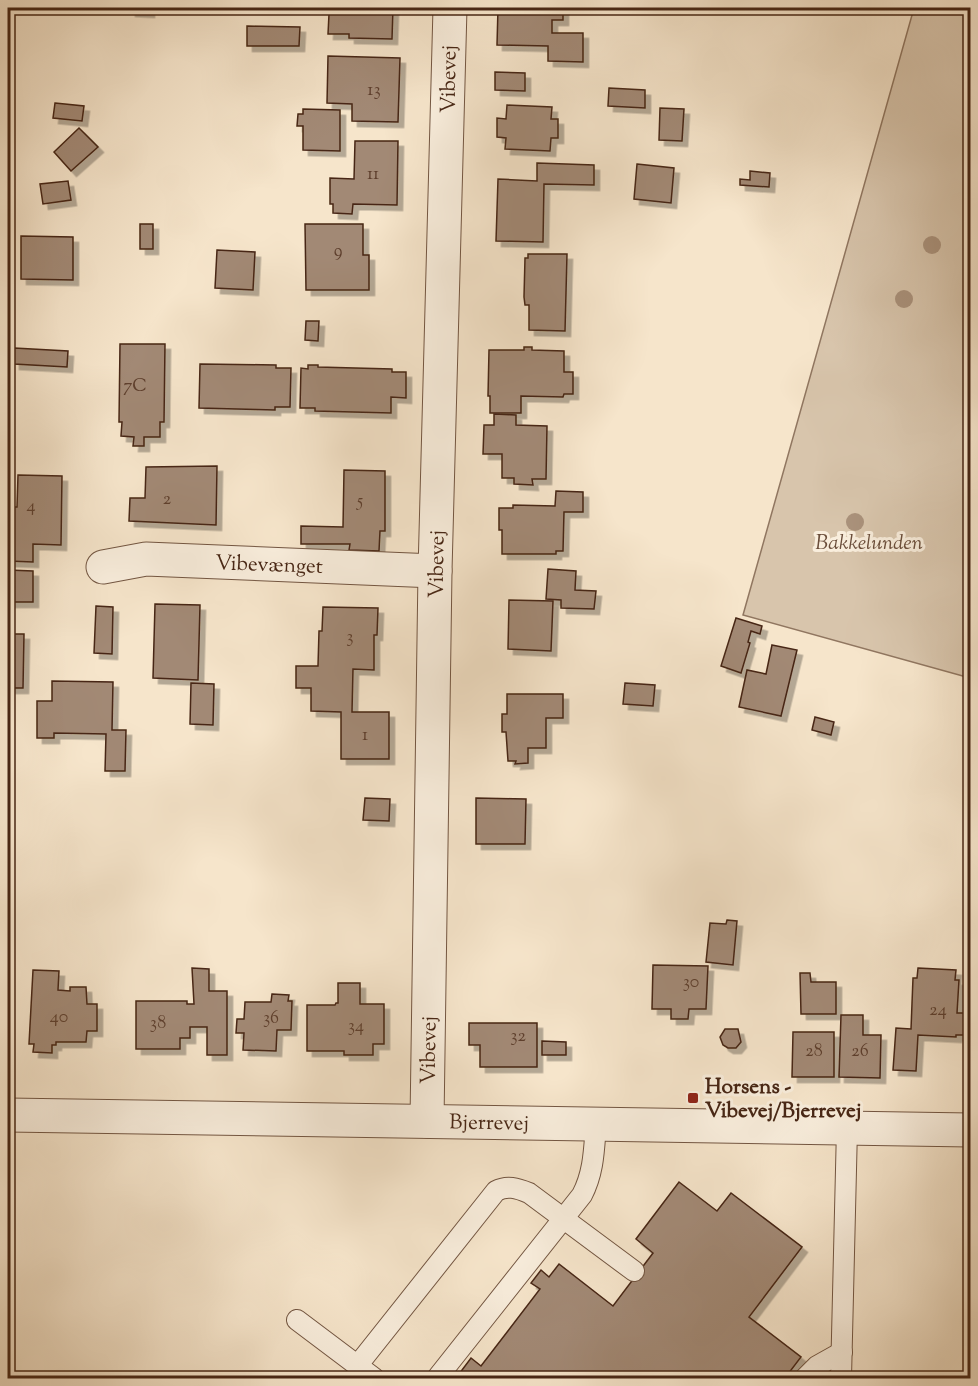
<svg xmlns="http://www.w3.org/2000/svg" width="978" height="1386" font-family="'Sorts Mill Goudy',serif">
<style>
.green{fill:#d8c5ac;stroke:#907660;stroke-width:1.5}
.building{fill:#a28974;stroke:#472615;stroke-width:1.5;filter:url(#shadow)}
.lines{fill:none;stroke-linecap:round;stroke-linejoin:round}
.lane-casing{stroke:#735642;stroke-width:22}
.street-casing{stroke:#735642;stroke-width:35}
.lane{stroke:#f9eedd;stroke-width:20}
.street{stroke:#f9eedd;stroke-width:33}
.tree{fill:#aa927c}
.poi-dot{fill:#8f2418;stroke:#f9eedd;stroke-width:2}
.labels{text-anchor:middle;stroke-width:6;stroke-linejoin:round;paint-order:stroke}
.number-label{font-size:18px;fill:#5e3f2d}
.street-label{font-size:21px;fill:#472615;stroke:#f9eedd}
.park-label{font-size:21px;font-style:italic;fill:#6b4e3b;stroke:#f9eedd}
.poi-label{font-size:21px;font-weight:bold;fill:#472615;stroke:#f9eedd;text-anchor:start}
</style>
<defs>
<filter id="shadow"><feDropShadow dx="5.5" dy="5.5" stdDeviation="0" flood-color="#0004"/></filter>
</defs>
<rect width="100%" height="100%" fill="#f6e5cb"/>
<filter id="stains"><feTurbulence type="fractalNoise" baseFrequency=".00333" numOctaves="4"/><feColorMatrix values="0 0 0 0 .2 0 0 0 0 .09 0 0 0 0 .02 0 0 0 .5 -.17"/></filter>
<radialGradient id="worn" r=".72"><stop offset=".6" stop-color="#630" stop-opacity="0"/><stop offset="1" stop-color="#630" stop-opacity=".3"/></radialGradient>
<polygon class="green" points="914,8 970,8 970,678 743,615"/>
<g class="building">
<polygon points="130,8 149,8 149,12 130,11"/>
<polygon points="343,8 393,8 392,39 349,38 349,34 328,34 329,14"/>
<polygon points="498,8 552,9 552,8 563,8 563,20 552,20 552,33 583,33 583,62 548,61 548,46 497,45"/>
<polygon points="247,26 300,27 299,46 247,46"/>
<polygon points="328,56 400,58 398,122 352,121 352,104 327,103"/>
<polygon points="495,72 525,73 525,91 495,90"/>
<polygon points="609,88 645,90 645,108 608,106"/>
<polygon points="55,103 84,106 82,121 53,118"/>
<polygon points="507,105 552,107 551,119 558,119 558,138 551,138 550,151 505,149 506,138 497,137 497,118 506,119"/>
<polygon points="660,108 684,109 682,141 659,140"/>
<polygon points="303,109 340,110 340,151 303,150 303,126 297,126 298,114 303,114"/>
<polygon points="79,128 98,147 71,171 54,152"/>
<polygon points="355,141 398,141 397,205 353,204 352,214 333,213 333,204 330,204 330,178 354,179"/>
<polygon points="537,163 594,165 594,185 544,184 543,242 496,241 498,179 537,181"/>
<polygon points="637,164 674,168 671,203 634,199"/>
<polygon points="750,171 770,173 769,187 740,185 740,179 750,180"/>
<polygon points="68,181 71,200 43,204 40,184"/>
<rect x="140" y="224" width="13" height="25"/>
<polygon points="305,224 363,224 363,255 369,255 369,290 306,290"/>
<polygon points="21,236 73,237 73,280 21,279"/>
<polygon points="217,250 255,252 253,290 215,288"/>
<polygon points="528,254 567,254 565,331 529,330 529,305 525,305 524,297 525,258 528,258"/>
<polygon points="306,321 319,321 318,341 305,340"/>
<polygon points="120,344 165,344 164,422 160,422 160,437 144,437 144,446 133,446 134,437 121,436 122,422 119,422"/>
<polygon points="524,347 532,347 532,350 564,351 564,372 573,372 573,394 564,394 563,397 521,396 521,413 490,413 490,396 488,396 489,350 524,350"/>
<polygon points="14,348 68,351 67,367 14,364"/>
<polygon points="200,364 276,365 276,368 291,368 290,407 275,407 275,410 199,408"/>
<polygon points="308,365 318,365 318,367 392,369 392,372 406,372 406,398 391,397 391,413 315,411 315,408 300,408 301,368 308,369"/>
<polygon points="494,414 516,415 516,425 547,426 546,479 532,479 533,485 514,484 514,478 502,478 502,454 483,454 484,425 494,425"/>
<polygon points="217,466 216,525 129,521 130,498 145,498 146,467"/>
<polygon points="344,470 385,471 385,531 380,531 379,551 349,550 350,544 301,544 301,526 343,527"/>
<polygon points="18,475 62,476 61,545 33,544 33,562 8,561 8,507 17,507"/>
<polygon points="556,491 583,492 583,512 564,512 563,551 556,551 556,554 502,554 502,530 499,530 499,508 513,508 513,505 555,506"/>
<polygon points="548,569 576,571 575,590 596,591 594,609 561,608 561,600 546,599"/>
<polygon points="8,570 33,571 33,602 8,602"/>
<polygon points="509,600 553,601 551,651 508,649"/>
<polygon points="155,604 200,605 198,680 153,678"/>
<polygon points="96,606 113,607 112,654 94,653"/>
<polygon points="323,607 378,608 377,635 374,635 374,670 353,669 352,712 389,712 389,759 341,759 341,712 311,711 311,688 296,688 296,666 318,666 319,631 322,631"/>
<polygon points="736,618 762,626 760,634 751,631 748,642 750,643 741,673 721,666"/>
<polygon points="8,634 24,634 23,688 8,688"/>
<polygon points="772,645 797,650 781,716 739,707 747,670 766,674"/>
<polygon points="52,681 113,682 112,730 126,730 125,771 105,771 106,734 54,733 54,738 37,738 37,701 52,701"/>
<polygon points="191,683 214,684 213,725 190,724"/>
<polygon points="625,683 655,685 653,706 623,704"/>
<polygon points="507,694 563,694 563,718 546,718 546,748 528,748 528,763 515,764 516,761 508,761 506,732 502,732 502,714 507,714"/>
<polygon points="815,717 834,722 831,735 812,730"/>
<polygon points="365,798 390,799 389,821 363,820"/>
<polygon points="476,798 526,799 525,844 476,844"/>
<polygon points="727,920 737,921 733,965 706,962 710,923 726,924"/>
<polygon points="653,965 708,966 706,1009 689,1009 688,1019 671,1019 671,1009 652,1009"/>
<polygon points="192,968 209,969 209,991 227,991 227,1055 207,1055 207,1027 190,1027 190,1038 180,1038 180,1049 136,1049 136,1001 187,1001 187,1004 194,1004"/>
<polygon points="918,968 956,970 955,980 959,980 957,1013 968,1013 966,1035 956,1035 956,1037 918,1035 916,1071 893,1070 896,1028 911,1029 913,978 917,978"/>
<polygon points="33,970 59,971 58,990 70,991 70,987 86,987 87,1004 97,1004 97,1031 87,1031 86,1042 56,1042 56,1045 52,1045 52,1053 33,1052 34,1044 29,1044"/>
<polygon points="800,973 810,973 811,982 836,982 836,1014 801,1014"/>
<polygon points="338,983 360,983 360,1004 384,1004 384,1044 373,1044 373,1055 344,1055 344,1051 307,1051 307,1005 335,1005 336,1003 338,1003"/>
<polygon points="272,994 289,995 288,1001 292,1001 291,1030 277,1030 276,1051 243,1050 244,1033 236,1033 237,1019 244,1019 245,1002 271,1002"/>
<polygon points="841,1015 863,1015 863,1035 881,1035 880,1078 839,1077"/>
<polygon points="469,1023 537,1023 537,1067 480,1067 480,1045 469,1045"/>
<polygon points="725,1029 738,1029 741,1042 736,1048 728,1048 723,1045 720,1037"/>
<polygon points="793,1032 834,1032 834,1077 792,1077"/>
<polygon points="542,1041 566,1042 566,1055 542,1055"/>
<polygon points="679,1182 717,1211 731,1193 802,1247 749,1317 801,1357 785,1378 456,1378 471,1358 481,1366 540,1289 531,1283 541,1270 549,1277 559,1264 613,1306 653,1253 636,1239"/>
</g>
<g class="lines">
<defs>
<g id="lane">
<polyline points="297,1320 374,1378"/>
<path d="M357,1366L496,1191C507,1185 517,1188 529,1193L634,1271"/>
<path d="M437,1378L582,1195C594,1172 594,1149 596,1124"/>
<polyline points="805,1378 817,1366 842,1352"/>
<polyline points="841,1378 847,1128"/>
</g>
<g id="street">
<polyline points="103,567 146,559 435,571"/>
<polyline points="8,1115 970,1130"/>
<polyline points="427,1121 435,571 450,8"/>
</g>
</defs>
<use href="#lane" class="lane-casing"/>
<use href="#street" class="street-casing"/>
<use href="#lane" class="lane"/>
<use href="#street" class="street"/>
</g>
<g class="tree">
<circle cx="932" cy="245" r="9"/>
<circle cx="904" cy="299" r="9"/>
<circle cx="855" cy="522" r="9"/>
</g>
<rect class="poi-dot" x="687" y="1092" width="12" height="12" rx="3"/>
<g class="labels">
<g class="number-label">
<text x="374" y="95">13</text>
<text x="373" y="179">11</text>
<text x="338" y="256">9</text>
<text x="135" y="391">7C</text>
<text x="167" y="504">2</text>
<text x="360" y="506">5</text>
<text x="31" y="511">4</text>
<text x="350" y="642">3</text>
<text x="365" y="740">1</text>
<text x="691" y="987">30</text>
<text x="938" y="1015">24</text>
<text x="59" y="1022">40</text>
<text x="271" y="1023">36</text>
<text x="158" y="1028">38</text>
<text x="356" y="1031">34</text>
<text x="518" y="1041">32</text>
<text x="814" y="1056">28</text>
<text x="860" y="1056">26</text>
</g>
<g class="street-label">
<text transform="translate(448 79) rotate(-89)" y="7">Vibevej</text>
<text transform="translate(269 564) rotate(2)" y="7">Vibevænget</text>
<text transform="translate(436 564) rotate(-89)" y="7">Vibevej</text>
<text transform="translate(428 1050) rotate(-89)" y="7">Vibevej</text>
<text transform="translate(489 1122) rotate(1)" y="7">Bjerrevej</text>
</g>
<g class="park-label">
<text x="869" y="549">Bakkelunden</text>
</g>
<g class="poi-label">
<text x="705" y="1093">Horsens -<tspan x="705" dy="24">Vibevej/Bjerrevej</tspan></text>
</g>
</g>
<rect width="978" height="1386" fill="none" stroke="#f6e5cb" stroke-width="30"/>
<rect x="9" y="9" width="960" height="1368" fill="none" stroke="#472615" stroke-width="3"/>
<rect x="15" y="15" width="948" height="1356" fill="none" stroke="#472615" stroke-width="1.5"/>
<rect width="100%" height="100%" filter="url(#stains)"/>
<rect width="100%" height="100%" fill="url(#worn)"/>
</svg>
